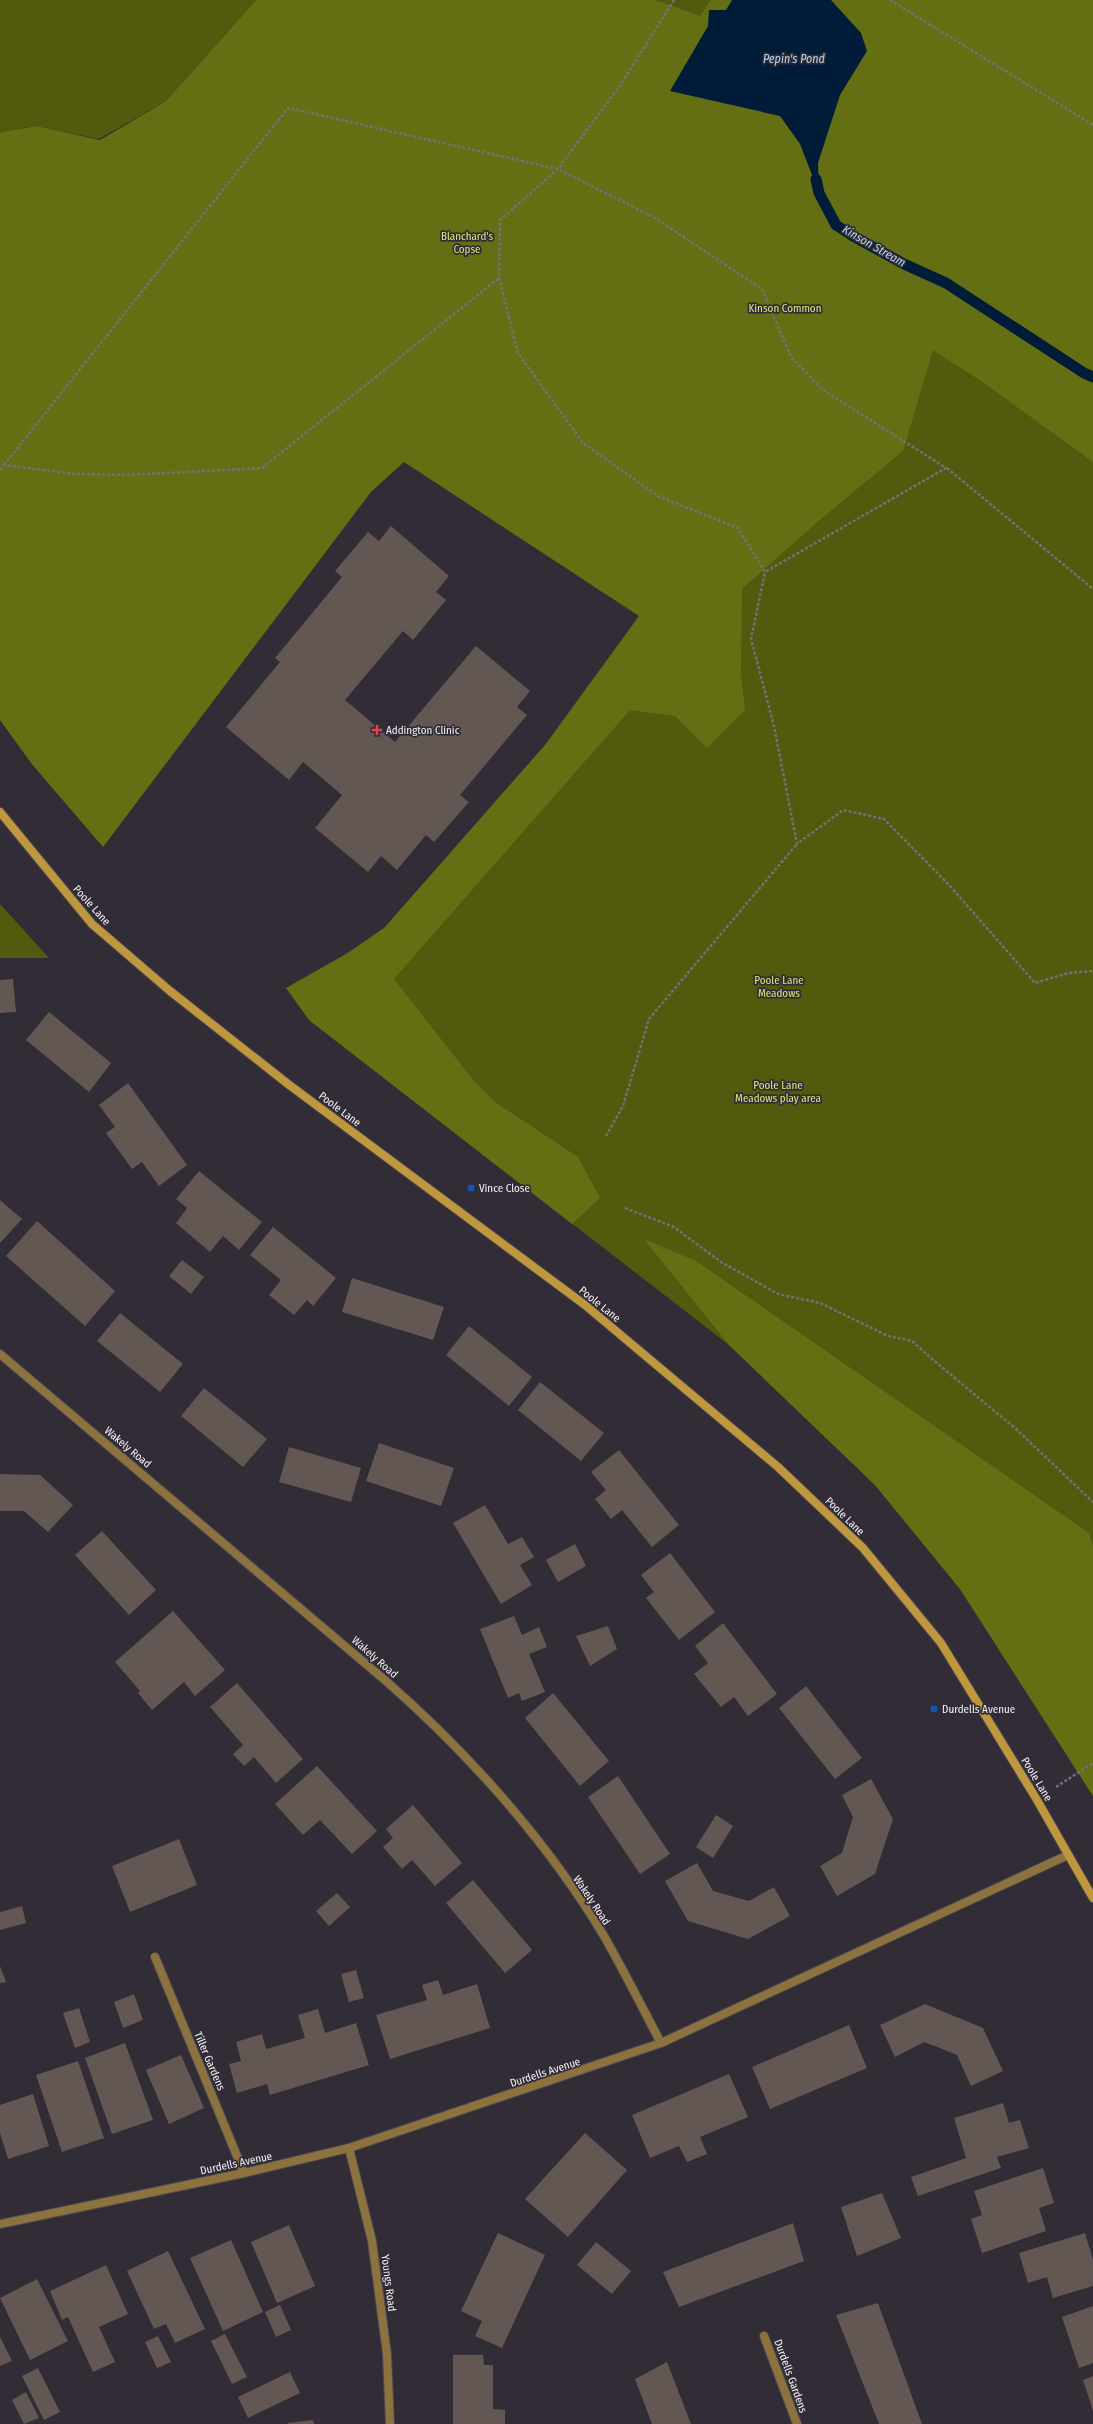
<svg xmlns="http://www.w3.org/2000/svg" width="1093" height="2424" font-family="'Fira Sans Condensed',sans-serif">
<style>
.green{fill:#515a0d}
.forest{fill:#646f13}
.water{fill:#001c39}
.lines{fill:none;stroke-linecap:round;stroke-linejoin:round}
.stream{stroke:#001c39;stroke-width:11}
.building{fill:#635753}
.street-casing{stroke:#4c4750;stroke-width:10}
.secondary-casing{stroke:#4c4750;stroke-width:10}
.path{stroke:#747078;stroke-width:2.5;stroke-dasharray:3 2;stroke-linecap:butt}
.street{stroke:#8b723e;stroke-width:8}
.secondary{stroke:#bf983e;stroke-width:8}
.health-dot{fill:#e0444e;stroke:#312c35;stroke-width:1.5}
.transit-dot{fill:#1a4fb4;stroke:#312c35;stroke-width:1.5}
.labels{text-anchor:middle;stroke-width:3.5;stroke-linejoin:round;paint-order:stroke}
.park-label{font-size:11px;fill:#d8ea78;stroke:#312c35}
.poi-label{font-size:11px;fill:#f3f0f6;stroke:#312c35;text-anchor:start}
.street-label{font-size:11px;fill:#f3f0f6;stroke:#312c35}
.water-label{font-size:12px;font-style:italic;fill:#b5d5f5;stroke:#312c35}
</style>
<rect width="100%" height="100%" fill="#312c35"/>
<g class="green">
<polygon points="0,0 256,0 166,101 99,139 36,126 0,132"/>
<polygon points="354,0 1093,0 1093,1796 960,1589 875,1485 729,1345 309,1020 327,997 686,614 368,398"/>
<polygon points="0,904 49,958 0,958"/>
</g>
<g class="forest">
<polygon points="256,0 655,0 700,16 711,0 1093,0 1093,462 984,383 933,350 903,451 821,519 742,589 741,673 745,710 707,748 675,716 630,710 394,979 474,1081 495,1102 578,1157 600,1198 572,1224 309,1020 286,988 346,954 384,928 545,745 639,616 404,462 371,492 103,847 31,763 0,720 0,132 37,126 100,140 166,101"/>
<polygon points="644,1239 696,1261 1089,1533 1093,1546 1093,1796 960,1589 875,1485 729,1345"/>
</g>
<polygon class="water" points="732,0 831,0 861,33 867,51 840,95 818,163 819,193 800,144 780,116 670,91 708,26 709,10 726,10"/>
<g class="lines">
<polyline class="stream" points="816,179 819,193 836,225 853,236 904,264 946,283 1084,373 1093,377"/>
</g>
<g class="building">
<polygon points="391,526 449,576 436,592 446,600 413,640 403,631 345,700 395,742 476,646 530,691 517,707 527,715 460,795 469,802 434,842 426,835 397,870 381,856 368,872 315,828 342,795 303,762 289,780 226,727 280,662 275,658 342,577 335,571 368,532 379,541"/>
<polygon points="13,979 16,1012 0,1013 0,980"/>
<polygon points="49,1012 111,1063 89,1092 26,1040"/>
<polygon points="128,1083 187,1165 159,1186 142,1162 132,1169 106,1133 115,1127 99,1105"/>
<polygon points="199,1171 262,1222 239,1250 223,1236 210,1252 176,1223 187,1208 176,1199"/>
<polygon points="0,1200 22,1219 0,1243"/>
<polygon points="37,1221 115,1291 85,1326 6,1256"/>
<polygon points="273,1227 336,1278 313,1306 307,1300 294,1315 269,1295 281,1280 250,1255"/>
<polygon points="182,1260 204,1277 191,1294 169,1276"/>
<polygon points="352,1278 444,1307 433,1340 342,1312"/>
<polygon points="120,1313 183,1364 160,1392 97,1341"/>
<polygon points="469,1326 532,1377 509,1406 446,1355"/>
<polygon points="540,1382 604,1433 581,1461 518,1410"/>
<polygon points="204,1388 267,1439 243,1467 181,1416"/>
<polygon points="379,1443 454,1468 441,1506 366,1481"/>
<polygon points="289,1447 361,1468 351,1502 279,1482"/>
<polygon points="619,1450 679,1525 652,1547 622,1510 611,1519 595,1499 606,1490 591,1472"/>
<polygon points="0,1474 40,1475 73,1505 48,1532 24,1511 0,1511"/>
<polygon points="485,1505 508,1544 522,1537 534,1557 520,1565 532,1585 501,1604 453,1523"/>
<polygon points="102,1531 156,1590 129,1615 75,1555"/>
<polygon points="575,1544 586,1566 558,1582 546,1560"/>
<polygon points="670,1553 715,1612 679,1640 646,1598 654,1592 641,1575"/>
<polygon points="173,1611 225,1670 195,1696 184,1682 152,1710 138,1693 140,1691 115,1662"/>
<polygon points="514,1616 522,1635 539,1627 547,1647 529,1654 545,1692 522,1701 519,1693 508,1698 480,1629"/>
<polygon points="723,1623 777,1694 748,1716 734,1697 721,1707 694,1674 708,1663 695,1646"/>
<polygon points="608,1626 617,1649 590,1666 576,1636"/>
<polygon points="237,1683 303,1759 276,1783 254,1757 244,1766 233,1754 243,1745 210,1707"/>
<polygon points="806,1686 862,1758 835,1779 779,1708"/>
<polygon points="553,1693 609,1761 580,1786 525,1718"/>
<polygon points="317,1766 377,1831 352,1854 320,1820 303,1835 275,1804"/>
<polygon points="618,1776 670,1854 640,1874 588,1797"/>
<polygon points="871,1779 893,1819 875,1874 837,1896 820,1866 842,1853 847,1836 853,1817 842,1795"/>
<polygon points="413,1805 462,1863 435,1886 412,1860 402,1869 383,1847 393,1838 386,1829"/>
<polygon points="716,1815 733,1826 713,1858 696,1847"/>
<polygon points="179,1839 197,1885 130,1912 112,1866"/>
<polygon points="697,1863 713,1891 749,1901 774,1887 790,1916 748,1939 688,1921 665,1881"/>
<polygon points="473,1880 532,1950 505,1973 446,1903"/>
<polygon points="337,1893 350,1907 329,1926 316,1911"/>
<polygon points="22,1906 26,1923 0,1930 0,1912"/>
<polygon points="0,1966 6,1982 0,1983"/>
<polygon points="356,1970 364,1998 349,2002 341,1974"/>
<polygon points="438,1980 443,1995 477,1984 490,2028 390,2059 376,2015 427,2000 422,1985"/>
<polygon points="134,1994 143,2020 123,2028 114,2002"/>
<polygon points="925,2004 983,2028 1003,2071 971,2086 957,2055 940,2048 924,2042 895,2057 880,2025"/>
<polygon points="79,2008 90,2042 75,2048 63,2013"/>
<polygon points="318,2009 325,2033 356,2023 369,2065 270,2095 267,2084 237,2093 229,2064 241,2061 236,2042 262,2034 266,2049 305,2038 298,2015"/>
<polygon points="849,2025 867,2068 770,2109 752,2067"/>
<polygon points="125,2043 153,2120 112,2134 85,2058"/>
<polygon points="181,2055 204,2108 169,2124 146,2070"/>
<polygon points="78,2061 104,2138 62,2152 36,2075"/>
<polygon points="729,2074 748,2117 700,2137 707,2154 687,2162 679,2146 650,2158 632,2115"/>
<polygon points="33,2094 49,2146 8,2159 0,2133 0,2105"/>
<polygon points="1003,2103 1009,2123 1020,2120 1029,2148 997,2157 1001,2168 918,2196 911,2177 966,2158 954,2118"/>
<polygon points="585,2133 627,2170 568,2237 525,2199"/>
<polygon points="1043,2168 1054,2203 1039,2208 1046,2231 982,2253 971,2219 982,2215 974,2191"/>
<polygon points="882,2193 901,2238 857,2256 841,2207"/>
<polygon points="793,2223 804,2261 679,2307 663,2272"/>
<polygon points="289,2225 315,2286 277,2303 251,2242"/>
<polygon points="498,2233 545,2255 502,2348 475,2336 482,2321 461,2311"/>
<polygon points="1085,2233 1093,2260 1093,2286 1053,2298 1047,2277 1028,2283 1019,2253"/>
<polygon points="231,2240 263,2312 223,2331 190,2258"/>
<polygon points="596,2242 631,2271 612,2294 577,2265"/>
<polygon points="168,2251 205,2329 175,2343 166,2324 154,2329 127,2271"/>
<polygon points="106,2265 128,2314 99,2327 115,2362 93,2372 68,2317 62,2320 50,2291"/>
<polygon points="37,2279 68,2341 30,2360 0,2298"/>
<polygon points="878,2303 922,2424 879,2424 836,2315"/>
<polygon points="280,2305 291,2330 276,2337 265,2312"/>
<polygon points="1093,2306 1093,2363 1079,2368 1062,2317"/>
<polygon points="225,2334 247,2377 232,2384 211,2341"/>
<polygon points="158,2336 171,2362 157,2368 145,2342"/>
<polygon points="0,2337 12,2361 0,2366"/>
<polygon points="453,2355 483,2355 484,2365 493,2365 493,2409 505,2410 505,2424 453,2424"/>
<polygon points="667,2362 691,2424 652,2424 635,2379"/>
<polygon points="38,2368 60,2412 44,2420 22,2376"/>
<polygon points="290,2372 300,2393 248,2418 238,2397"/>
<polygon points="1093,2376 1093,2411 1083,2380"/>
<polygon points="26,2392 39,2418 24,2424 12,2400"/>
<polygon points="313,2420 314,2424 288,2424 288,2423"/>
</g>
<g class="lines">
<defs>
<g id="street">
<path d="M0,1354L386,1681C468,1753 548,1842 604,1936C624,1971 642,2007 661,2043"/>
<polyline points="155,1957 244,2173"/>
<polyline points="349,2148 372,2241 387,2354 390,2424"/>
<polyline points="0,2224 244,2173 349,2148 661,2043 1068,1855"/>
<polyline points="764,2336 797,2424"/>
</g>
<polyline id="secondary" points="0,812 92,924 170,991 288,1084 585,1305 778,1467 863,1548 941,1643 1037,1800 1093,1898"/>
</defs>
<use href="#street" class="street-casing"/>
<use href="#secondary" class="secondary-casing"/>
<g class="path">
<polyline points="674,0 621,84 558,169 500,220 499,278 518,353 583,443 658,496 738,528 765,572 751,639 774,726 797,844 843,810 884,819 950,886 1035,983 1068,973 1093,971"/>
<polyline points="890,0 1093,125"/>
<polyline points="4,465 288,108 558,169 655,218 762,289 791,357 823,390 946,468 765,572"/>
<polyline points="947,468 1093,589"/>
<polyline points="0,470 4,465 74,474 128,475 262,468 499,278"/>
<polyline points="606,1136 623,1106 649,1019 797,844"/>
<polyline points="625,1208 674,1227 721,1262 778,1294 820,1303 888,1336 912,1341 932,1359 1016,1429 1093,1502"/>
<polyline points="1056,1787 1093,1763"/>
</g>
<use href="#street" class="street"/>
<use href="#secondary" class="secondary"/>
</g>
<path class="health-dot" d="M375 724h4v4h4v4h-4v4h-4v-4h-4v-4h4z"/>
<g class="transit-dot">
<rect x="467" y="1184" width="8" height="8" rx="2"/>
<rect x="930" y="1705" width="8" height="8" rx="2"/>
</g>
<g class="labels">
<g class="park-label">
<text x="467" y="240">Blanchard's<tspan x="467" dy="13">Copse</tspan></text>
<text x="785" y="312">Kinson Common</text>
<text x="779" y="984">Poole Lane<tspan x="779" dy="13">Meadows</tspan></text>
<text x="778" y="1089">Poole Lane<tspan x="778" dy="13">Meadows play area</tspan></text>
</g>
<g class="poi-label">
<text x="386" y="734">Addington Clinic</text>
<text x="479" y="1192">Vince Close</text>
<text x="942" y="1713">Durdells Avenue</text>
</g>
<g class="street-label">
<text transform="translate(92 905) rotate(48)" y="4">Poole Lane</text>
<text transform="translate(340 1109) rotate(37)" y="4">Poole Lane</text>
<text transform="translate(600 1304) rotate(39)" y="4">Poole Lane</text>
<text transform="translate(128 1447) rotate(40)" y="4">Wakely Road</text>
<text transform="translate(845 1516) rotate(44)" y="4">Poole Lane</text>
<text transform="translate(375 1657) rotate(41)" y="4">Wakely Road</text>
<text transform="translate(1037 1779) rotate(59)" y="4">Poole Lane</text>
<text transform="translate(592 1900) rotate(56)" y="4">Wakely Road</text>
<text transform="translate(210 2061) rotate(67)" y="4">Tiller Gardens</text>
<text transform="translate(545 2072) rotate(-18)" y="4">Durdells Avenue</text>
<text transform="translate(236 2163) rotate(-12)" y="4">Durdells Avenue</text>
<text transform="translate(389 2283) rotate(83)" y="4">Youngs Road</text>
<text transform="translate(791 2376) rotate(70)" y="4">Durdells Gardens</text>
</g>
<g class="water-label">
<text x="794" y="63">Pepin's Pond</text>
<text transform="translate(874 246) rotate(30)" y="4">Kinson Stream</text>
</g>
</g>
</svg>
